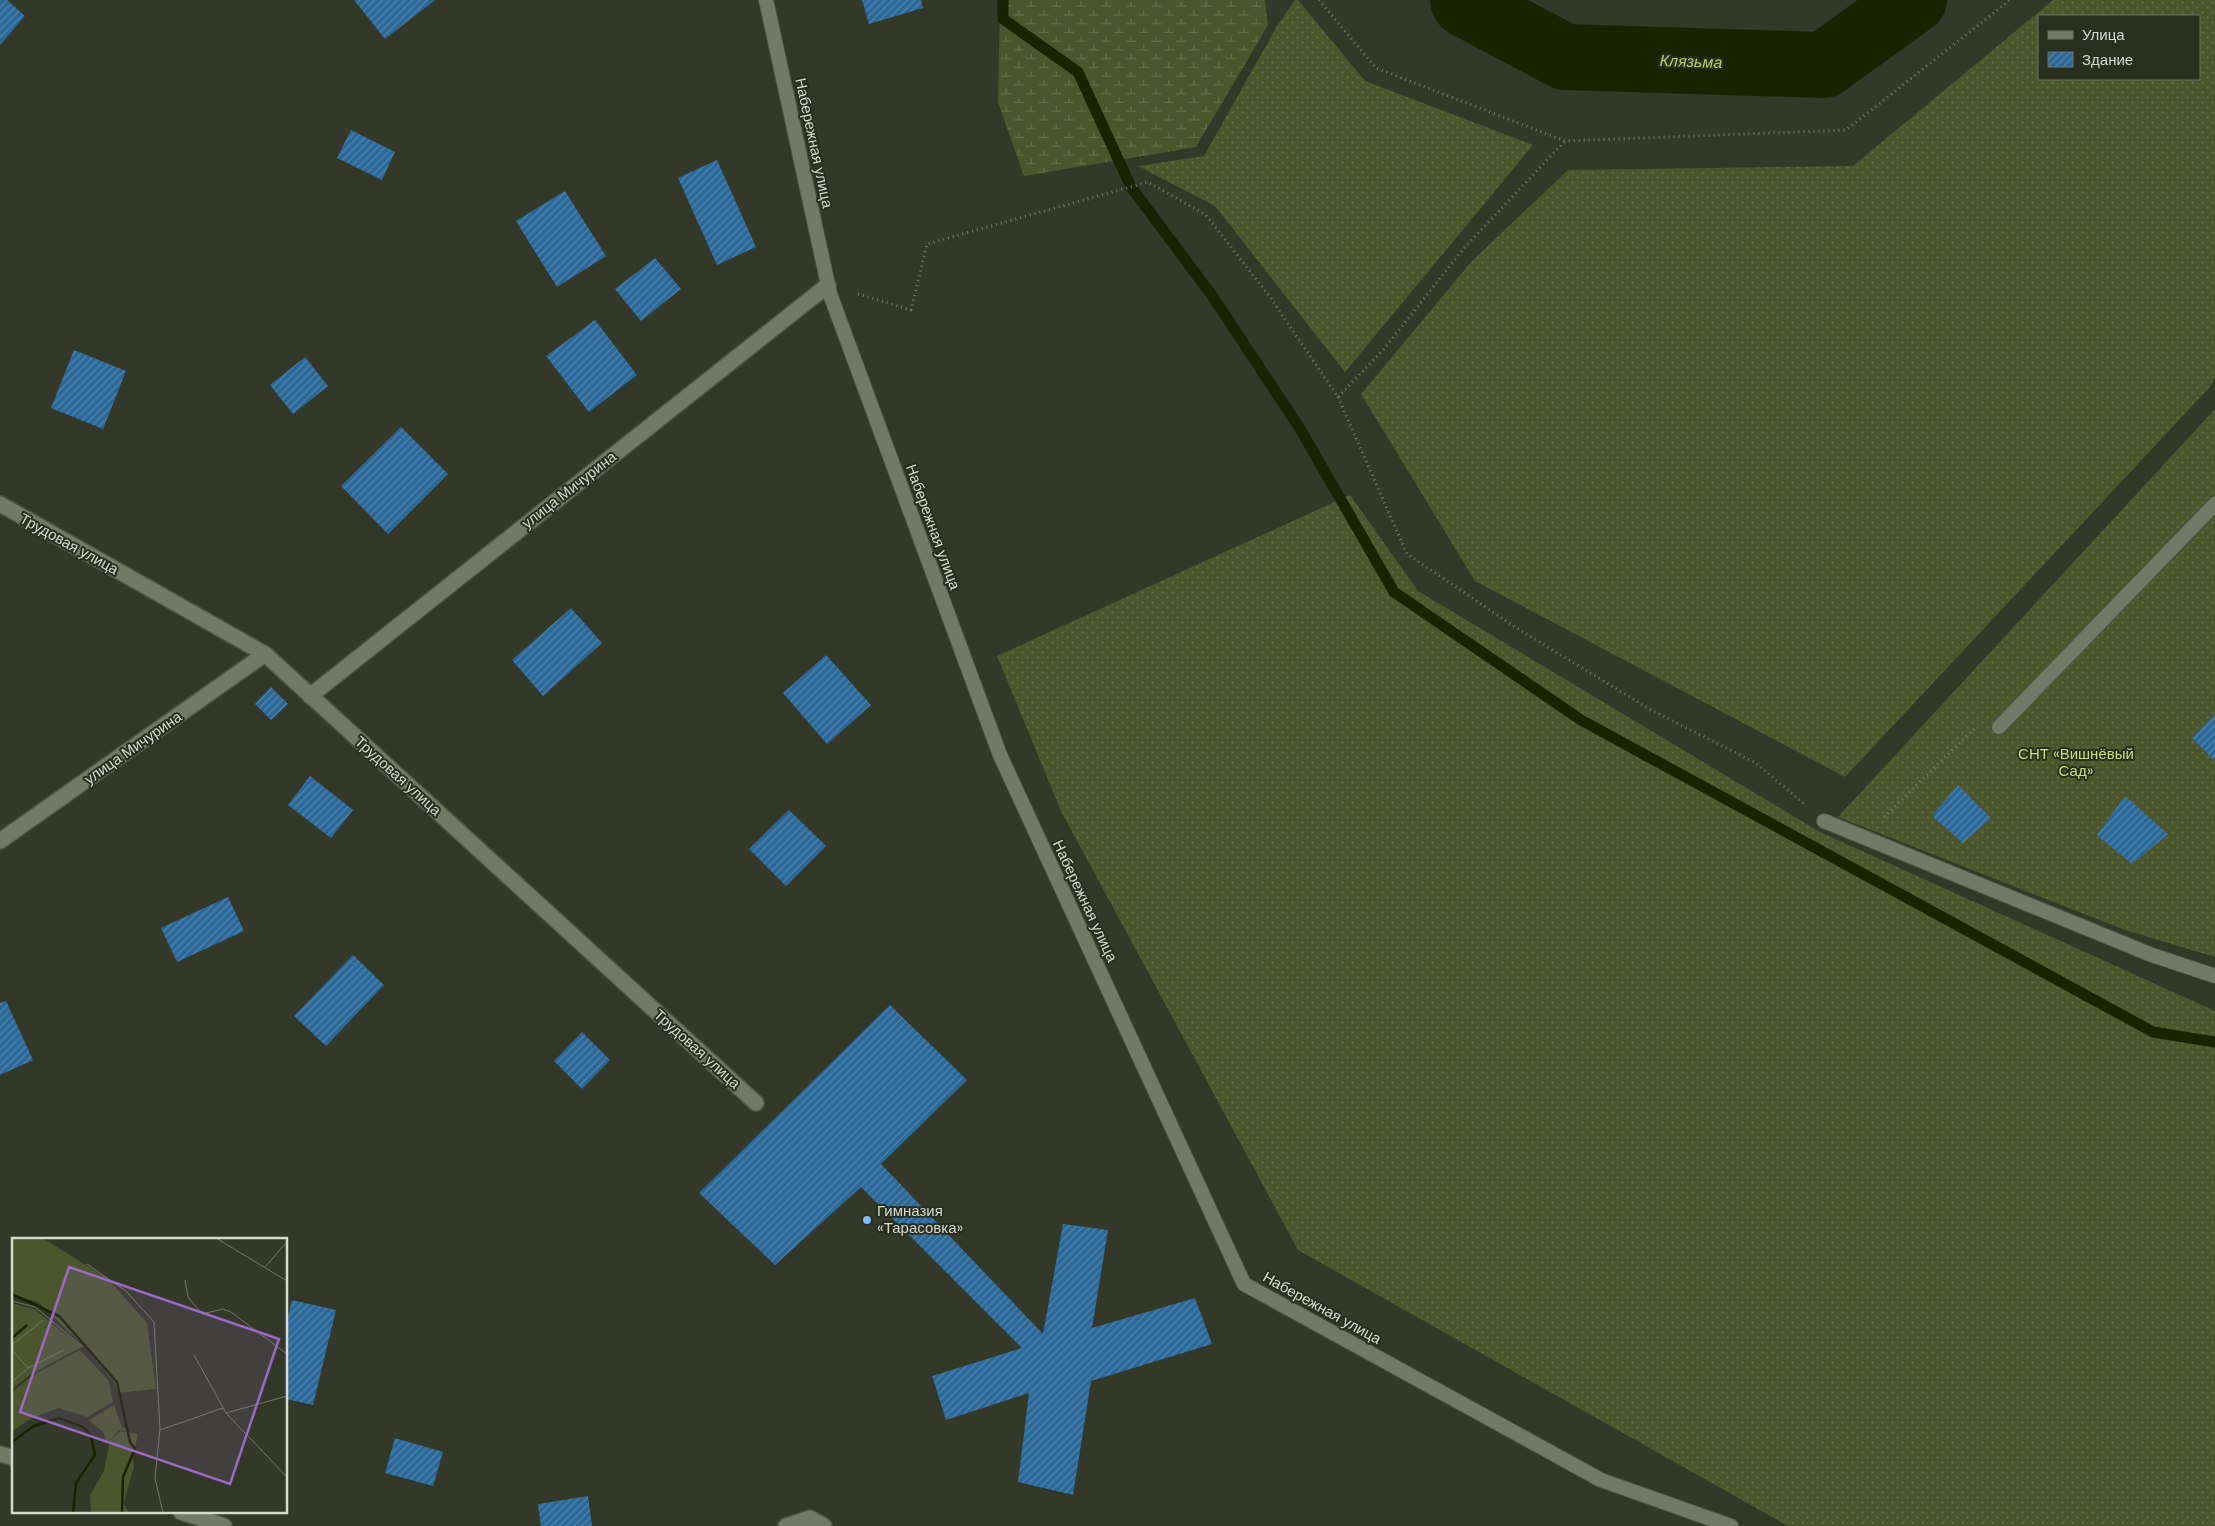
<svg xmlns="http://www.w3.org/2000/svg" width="2215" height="1526" font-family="'DM Sans',sans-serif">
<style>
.grass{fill:url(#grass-dots);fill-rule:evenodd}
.wetland{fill:url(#wetland-marsh)}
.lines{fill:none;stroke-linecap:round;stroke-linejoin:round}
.stream{stroke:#1a2200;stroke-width:11}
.river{stroke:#1a2200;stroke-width:66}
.building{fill:url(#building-hatch)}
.lane-casing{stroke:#4f5345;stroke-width:16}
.street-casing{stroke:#4f5345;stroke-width:18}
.path{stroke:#787c6e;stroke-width:3;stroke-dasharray:1 4;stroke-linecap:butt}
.lane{stroke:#747967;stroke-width:14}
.street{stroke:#747967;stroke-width:15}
.poi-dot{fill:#7cbef9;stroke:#292e1e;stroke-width:2}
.labels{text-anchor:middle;stroke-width:4;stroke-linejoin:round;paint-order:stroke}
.street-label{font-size:15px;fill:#d6d9cf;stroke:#292e1e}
.park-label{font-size:15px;fill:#c6e079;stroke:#292e1e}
.poi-label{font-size:15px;fill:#d6d9cf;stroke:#292e1e;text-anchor:start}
.water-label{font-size:16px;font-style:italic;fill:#b4ce68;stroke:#292e1e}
.inset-river{fill:none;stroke:#1a2200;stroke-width:2.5}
.inset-road{fill:none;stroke:#74786b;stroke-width:1}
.view{fill:#9b69c5;fill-opacity:0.15;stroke:#9b69c5;stroke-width:2.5}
.inset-edge{fill:none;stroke:#d6d9cf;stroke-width:2.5}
</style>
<defs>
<pattern id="grass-dots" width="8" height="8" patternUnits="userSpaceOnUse" patternTransform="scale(1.25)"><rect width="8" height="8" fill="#4b562d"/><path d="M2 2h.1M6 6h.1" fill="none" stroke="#646e4a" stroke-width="1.8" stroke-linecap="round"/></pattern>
<pattern id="wetland-marsh" width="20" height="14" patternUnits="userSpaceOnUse" patternTransform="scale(1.25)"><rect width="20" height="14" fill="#4b562d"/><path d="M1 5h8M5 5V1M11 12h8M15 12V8" fill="none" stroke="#646e4a"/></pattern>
<pattern id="building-hatch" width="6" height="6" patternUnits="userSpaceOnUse" patternTransform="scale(1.25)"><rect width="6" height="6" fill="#2a689a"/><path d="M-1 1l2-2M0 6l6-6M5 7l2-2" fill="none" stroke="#5284ab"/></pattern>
</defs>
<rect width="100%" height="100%" fill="#333828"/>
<g class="grass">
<polygon points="1295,0 1298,0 1365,81 1533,145 1345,372 1215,206 1138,166 1204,156 1277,26"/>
<path d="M2053,0H2215V378L2209,388L1845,777L1475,581L1361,394L1472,261L1568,170L1853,166ZM2199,16V79H2039V16Z"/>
<polygon points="2215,409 2215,957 2125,930 1838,817"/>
<polygon points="1350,495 1418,591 1820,832 2215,1011 2215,1526 1788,1526 1298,1250 1061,811 997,656"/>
</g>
<polygon class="wetland" points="1000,0 1265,0 1268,25 1196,147 1024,176 998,102"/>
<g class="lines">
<polyline class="stream" points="1003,0 1003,19 1078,72 1131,187 1213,297 1299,427 1394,592 1581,720 2153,1032 2215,1042"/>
<polyline class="river" points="1463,0 1465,4 1565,57 1824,65 1914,0"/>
</g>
<g class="building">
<polygon points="0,0 7,0 25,16 0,45"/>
<polygon points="354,0 435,0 385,39"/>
<polygon points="862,0 921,0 923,8 869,24"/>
<polygon points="351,130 395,152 382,180 337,158"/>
<polygon points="717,160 756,247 717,265 678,178"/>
<polygon points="565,191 606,256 557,287 516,221"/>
<polygon points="655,258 681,289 641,321 615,289"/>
<polygon points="595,320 637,375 589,412 546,356"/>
<polygon points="74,350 126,371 103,429 51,408"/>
<polygon points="305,357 328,386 293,414 270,385"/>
<polygon points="401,427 448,474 388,534 341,486"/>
<polygon points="571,608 602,643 543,696 512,660"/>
<polygon points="826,655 871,705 827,744 783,693"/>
<polygon points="271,687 288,704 271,720 255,704"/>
<polygon points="2215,714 2215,761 2192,738"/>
<polygon points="310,776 353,810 331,838 288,805"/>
<polygon points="1958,785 1991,818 1963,843 1932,816"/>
<polygon points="2125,796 2168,834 2132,864 2097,835"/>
<polygon points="789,810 826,846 786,886 749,849"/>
<polygon points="228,897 244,931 177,962 161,928"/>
<polygon points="353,955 384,985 326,1046 294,1016"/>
<polygon points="6,1001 33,1060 0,1075 0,1003"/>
<polygon points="890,1005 967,1080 881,1164 1043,1334 1063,1224 1108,1230 1092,1328 1195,1298 1212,1344 1091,1381 1073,1495 1018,1482 1029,1393 946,1420 932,1376 1022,1348 861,1187 775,1265 699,1193"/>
<polygon points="582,1032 610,1060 582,1089 554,1061"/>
<polygon points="292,1300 336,1310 313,1405 286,1399 286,1325"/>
<polygon points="395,1438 443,1452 433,1486 385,1473"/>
<polygon points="588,1496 592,1526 541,1526 538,1504"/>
</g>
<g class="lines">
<defs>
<g id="lane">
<polyline points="766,0 830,294 1000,755 1244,1284 1601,1480 1731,1526"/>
<polyline points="1999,727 2215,504"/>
<polyline points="1824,821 2152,955 2215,976"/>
</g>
<g id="street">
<polyline points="0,504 265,654 756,1103"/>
<polyline points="310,696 828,285"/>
<polyline points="0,841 265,654"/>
<polyline points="0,1454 14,1458"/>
<polyline points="181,1512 224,1526"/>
<polyline points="786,1526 810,1518 824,1526"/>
</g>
</defs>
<use href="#lane" class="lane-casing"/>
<use href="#street" class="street-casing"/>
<g class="path">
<polyline points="1319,0 1376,68 1565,141 1846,130 2010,0"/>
<polyline points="858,294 911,310 927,244 1148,182 1206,215 1270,297 1338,397 1384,349 1464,248 1565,141"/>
<polyline points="1338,397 1407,554 1515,627 1651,710 1756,763 1804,804"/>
<polyline points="1884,817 1974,729"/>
</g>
<use href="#lane" class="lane"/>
<use href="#street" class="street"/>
</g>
<circle class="poi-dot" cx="867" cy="1220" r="5"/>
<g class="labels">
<g class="street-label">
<text transform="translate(814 143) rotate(78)" y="5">Набережная улица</text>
<text transform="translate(569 490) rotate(-38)" y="5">улица Мичурина</text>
<text transform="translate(933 527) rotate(70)" y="5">Набережная улица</text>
<text transform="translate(69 544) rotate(29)" y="5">Трудовая улица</text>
<text transform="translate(133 748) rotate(-35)" y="5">улица Мичурина</text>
<text transform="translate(398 776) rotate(42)" y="5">Трудовая улица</text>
<text transform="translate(1085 901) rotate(65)" y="5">Набережная улица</text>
<text transform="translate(697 1049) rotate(42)" y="5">Трудовая улица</text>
<text transform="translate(1322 1308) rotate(29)" y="5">Набережная улица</text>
</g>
<g class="park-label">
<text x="2076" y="759">СНТ «Вишнёвый<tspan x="2076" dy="17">Сад»</tspan></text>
</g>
<g class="poi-label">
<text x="877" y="1216">Гимназия<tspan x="877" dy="17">«Тарасовка»</tspan></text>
</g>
<g class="water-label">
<text transform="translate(1691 61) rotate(2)" y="6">Клязьма</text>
</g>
</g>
<g transform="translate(12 1238)">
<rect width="275" height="275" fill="#333828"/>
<path d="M0,0H27L37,4L95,40L135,85L144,151L106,155L102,144L72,108L26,64L0,57ZM0,65L22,71L70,109L19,136L0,151ZM68,112L97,143L101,164L75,179L47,170L22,179L0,193V154L21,137ZM102,167L109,187L115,193L108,192L95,204L91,194L77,182Z" fill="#4b562d"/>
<path d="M109,193L126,196L121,219L122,229L114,256L112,266L117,275H79L78,257L92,233L98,202Z" fill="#4b562d"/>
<path class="inset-river" d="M0,56L47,78L105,144L118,204L123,211L111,239L110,275M0,100L15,87M0,204L22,188L47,180L71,189L79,198L83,217L64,245L61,275"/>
<path class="inset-road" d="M204,0L275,43M75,26L114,53L142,84L148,191L143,240L151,275M253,29L275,4M173,42L176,59L190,76L211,71L219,74L275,116M0,63L23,69L71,109M0,107L31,82M0,112L16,130M182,117L214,175L275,239M0,144L16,130L52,112M214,175L275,158M148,192L211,170"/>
<path class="view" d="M57,29L267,101L218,246L8,174Z"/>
<rect width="275" height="275" class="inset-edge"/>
</g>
<rect x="2038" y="15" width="162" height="65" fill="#292e1e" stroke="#6e7265"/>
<rect x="2048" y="31" width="25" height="8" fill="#747967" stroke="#6e7265"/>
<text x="2082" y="40" font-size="15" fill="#d6d9cf">Улица</text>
<rect x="2048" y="52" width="25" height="15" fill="url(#building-hatch)" stroke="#6e7265"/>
<text x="2082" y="65" font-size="15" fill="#d6d9cf">Здание</text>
</svg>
